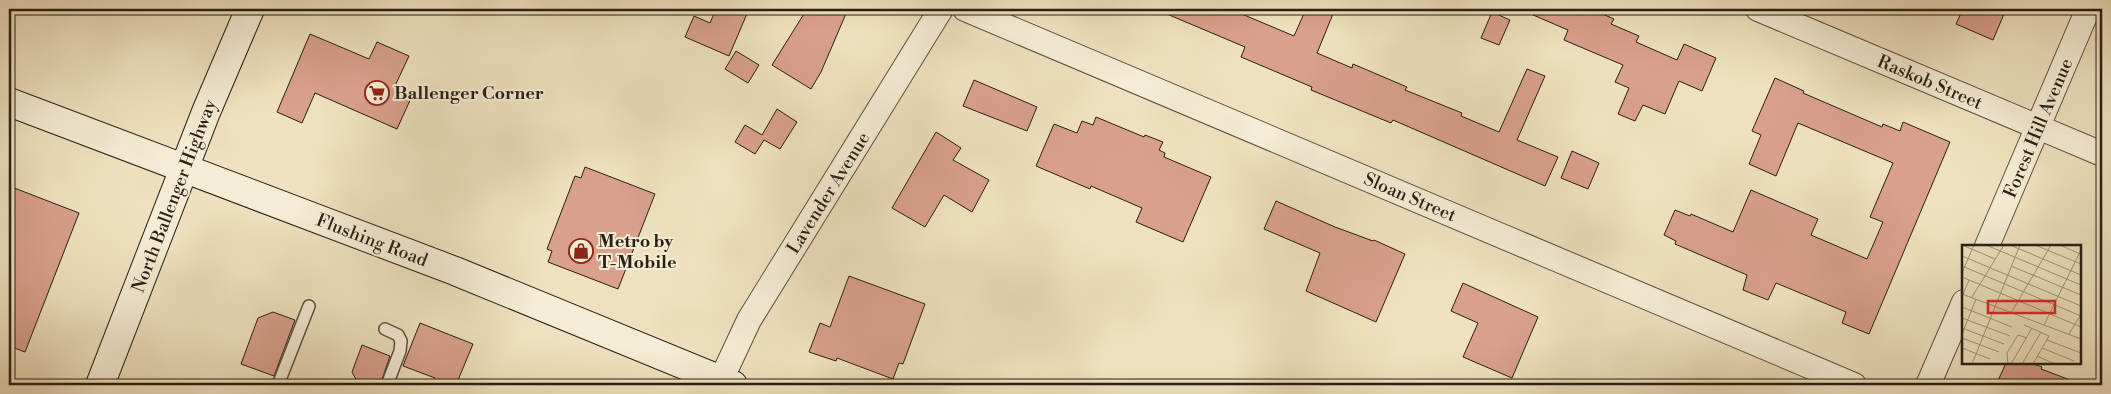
<svg xmlns="http://www.w3.org/2000/svg" width="2111" height="394" font-family="'Libre Bodoni',serif">
<style>
.building{fill:#d9a08d;stroke:#281f15}
.lines{fill:none;stroke-linecap:round;stroke-linejoin:round}
.service-casing{stroke:#5a5040;stroke-width:14}
.minor-casing{stroke:#5a5040;stroke-width:26}
.secondary-casing{stroke:#281f15;stroke-width:30}
.service{stroke:#f5ecd5;stroke-width:11}
.minor{stroke:#f5ecd5;stroke-width:24}
.secondary{stroke:#f5ecd5;stroke-width:28}
.labels{text-anchor:middle;stroke-width:4;stroke-linejoin:round;paint-order:stroke}
.street-label{font-size:18px;fill:#281f15;stroke:#f5ecd5}
.poi-label{font-size:18px;font-weight:bold;fill:#281f15;stroke:#f5ecd5;text-anchor:start}
.inset-road{fill:none;stroke:#9f937b;stroke-width:1}
.view{fill:#d62828;fill-opacity:0.15;stroke:#d62828;stroke-width:2.5}
.inset-edge{fill:none;stroke:#281f15;stroke-width:2.5}
</style>
<rect width="100%" height="100%" fill="#efe1bf"/>
<filter id="stains"><feTurbulence type="fractalNoise" baseFrequency=".004" numOctaves="4"/><feColorMatrix values="0 0 0 0 .2 0 0 0 0 .09 0 0 0 0 .02 0 0 0 .5 -.17"/></filter>
<radialGradient id="worn" r=".72"><stop offset=".6" stop-color="#630" stop-opacity="0"/><stop offset="1" stop-color="#630" stop-opacity=".3"/></radialGradient>
<g class="building">
<polygon points="716,9 749,9 729,56 685,37 694,16 710,23"/>
<polygon points="807,9 848,9 821,72 811,89 772,65"/>
<polygon points="1155,9 1230,9 1294,36 1306,9 1335,9 1317,53 1352,68 1353,64 1407,87 1405,90 1462,113 1461,116 1499,132 1527,69 1545,76 1517,140 1558,157 1545,186 1393,120 1391,123 1311,90 1312,87 1241,57 1245,47"/>
<polygon points="1519,9 1591,9 1614,19 1611,24 1639,36 1636,42 1677,60 1684,44 1716,58 1702,91 1679,81 1665,114 1643,105 1635,121 1618,114 1629,88 1615,82 1623,65 1564,40 1568,30"/>
<polygon points="1963,9 1993,9 2004,14 1993,40 1956,24"/>
<polygon points="1492,12 1510,20 1499,45 1481,38"/>
<polygon points="310,34 369,59 377,42 409,56 394,88 412,96 397,129 315,93 302,123 277,112"/>
<polygon points="736,51 759,65 748,83 725,69"/>
<polygon points="1775,78 1804,91 1803,93 1882,127 1883,124 1900,131 1903,122 1950,142 1869,334 1842,323 1846,312 1776,283 1768,300 1743,290 1747,275 1675,244 1676,241 1664,235 1675,210 1690,216 1691,214 1733,232 1751,190 1818,219 1811,235 1867,259 1883,222 1870,217 1893,163 1798,123 1776,176 1749,164 1761,135 1752,131"/>
<polygon points="974,80 1037,107 1027,131 963,106"/>
<polygon points="777,109 797,122 780,149 764,140 755,154 735,142 745,125 762,135"/>
<polygon points="1096,117 1144,137 1145,135 1163,142 1159,150 1165,153 1164,157 1211,177 1183,242 1136,222 1142,208 1091,186 1090,189 1036,166 1054,124 1077,133 1082,121 1093,125"/>
<polygon points="936,132 961,148 953,160 989,180 972,212 944,195 925,227 892,208"/>
<polygon points="1572,151 1599,163 1588,189 1561,178"/>
<polygon points="585,167 655,194 618,289 548,262 552,251 547,249 575,176 581,178"/>
<polygon points="9,186 79,213 25,352 9,346"/>
<polygon points="1276,201 1335,227 1373,241 1374,240 1405,254 1376,322 1306,291 1320,253 1264,229"/>
<polygon points="849,276 925,304 903,364 899,363 893,379 837,358 836,361 809,352 820,323 830,327"/>
<polygon points="1463,283 1538,317 1512,378 1463,357 1478,323 1451,311"/>
<polygon points="273,312 295,320 274,376 241,364 258,318"/>
<polygon points="420,323 473,344 456,385 433,385 435,378 403,366"/>
<polygon points="362,345 390,356 380,385 359,385 352,372"/>
<polygon points="2006,363 2031,363 2042,367 2041,369 2078,383 2078,385 1996,385"/>
</g>
<g class="lines">
<defs>
<g id="service">
<polyline points="385,329 398,335 401,341 400,351 387,385"/>
<polyline points="278,385 309,306"/>
</g>
<g id="minor">
<polyline points="965,9 1854,385"/>
<polyline points="1758,9 2102,154"/>
<polyline points="1987,246 2088,9"/>
<polyline points="721,380 749,320 941,9"/>
<polyline points="1928,385 1964,302"/>
</g>
<g id="secondary">
<polyline points="9,102 455,271 733,385"/>
<polyline points="100,385 206,112 250,9"/>
</g>
</defs>
<use href="#service" class="service-casing"/>
<use href="#minor" class="minor-casing"/>
<use href="#secondary" class="secondary-casing"/>
<use href="#service" class="service"/>
<use href="#minor" class="minor"/>
<use href="#secondary" class="secondary"/>
</g>
<defs>
<symbol id="supermarket-ring" viewBox="-11 -11 22 22"><circle r="9.5" fill="#f5ecd5" stroke="#8f2418" stroke-width="1.5"/><path d="M-6-5.5h2.5l.6 2H6L4.5 2H-2.5L-4.4-4H-6ZM-1.5 3.2a1.3 1.3 0 1 0 .1 0ZM3 3.2a1.3 1.3 0 1 0 .1 0Z" fill="#8f2418"/></symbol>
<symbol id="shop-ring" viewBox="-11 -11 22 22"><circle r="9.5" fill="#f5ecd5" stroke="#8f2418" stroke-width="1.5"/><path d="M-5-2.5h2.3a2.7 3.5 0 0 1 5.4 0H5L5.5 6h-11ZM-1.5-2.5h3a1.5 2.3 0 0 0-3 0Z" fill="#8f2418"/></symbol>
</defs>
<g fill-rule="evenodd">
<use href="#supermarket-ring" x="363" y="79" width="28" height="28"/>
<use href="#shop-ring" x="567" y="237" width="28" height="28"/>
</g>
<g class="labels">
<g class="street-label">
<text transform="translate(1930 82) rotate(23)" y="6">Raskob Street</text>
<text transform="translate(2038 128) rotate(-67)" y="6">Forest Hill Avenue</text>
<text transform="translate(828 193) rotate(-58)" y="6">Lavender Avenue</text>
<text transform="translate(174 196) rotate(-69)" y="6">North Ballenger Highway</text>
<text transform="translate(1410 197) rotate(23)" y="6">Sloan Street</text>
<text transform="translate(372 240) rotate(21)" y="6">Flushing Road</text>
</g>
<g class="poi-label">
<text x="394" y="99">Ballenger Corner</text>
<text x="598" y="247">Metro by<tspan x="598" dy="21">T-Mobile</tspan></text>
</g>
</g>
<g transform="translate(1962 245)">
<rect width="119" height="119" fill="#efe1bf"/>
<path class="inset-road" d="M0,0L33,14M24,0L119,40M48,0L119,30M73,0L119,19M98,0L118,9M0,11L119,61M0,21L119,71M49,21L119,50M0,28L12,0M0,32L119,82M0,49L119,94M1,49L7,35M10,52L42,0M0,62L50,82M49,68L89,0M0,73L48,91M62,80L87,91L71,119M82,80L119,5M0,83L42,99M0,89L14,54M107,89L118,71M0,93L37,107M85,95L119,108M0,103L28,114M80,103L112,116M75,111L93,119M10,119L58,0M46,119L45,108L56,90L65,93M49,119L70,83M60,119L79,87"/>
<path class="view" d="M26,56H93V68H26Z"/>
<rect width="119" height="119" class="inset-edge"/>
</g>
<rect width="2111" height="394" fill="none" stroke="#efe1bf" stroke-width="30"/>
<rect x="10" y="10" width="2091" height="374" fill="none" stroke="#281f15" stroke-width="2.5"/>
<rect x="15" y="15" width="2081" height="364" fill="none" stroke="#281f15"/>
<rect width="100%" height="100%" filter="url(#stains)"/>
<rect width="100%" height="100%" fill="url(#worn)"/>
</svg>
